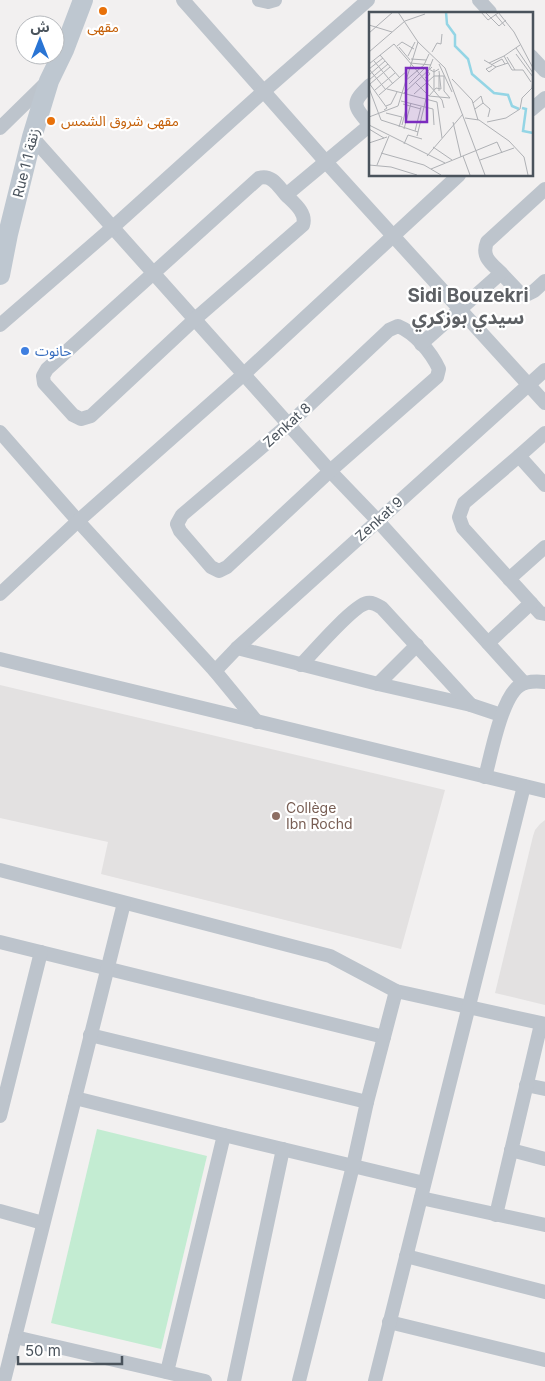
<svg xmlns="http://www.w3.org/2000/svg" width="545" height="1381" font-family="Inter,'Noto Sans Arabic',sans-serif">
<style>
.education{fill:#e3e1e1}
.green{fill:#c3ecd2}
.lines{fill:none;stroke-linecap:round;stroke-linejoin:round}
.street{stroke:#bdc4cc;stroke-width:14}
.secondary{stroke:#bec7d0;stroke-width:20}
.food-dot{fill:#e8710a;stroke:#fff;stroke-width:2}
.shop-dot{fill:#3f7fe0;stroke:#fff;stroke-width:2}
.education-dot{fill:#8d6e63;stroke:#fff;stroke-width:2}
.labels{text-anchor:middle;stroke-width:4.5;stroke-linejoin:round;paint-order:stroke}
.food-label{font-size:14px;fill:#c56008;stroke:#fff}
.street-label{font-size:14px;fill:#4a535c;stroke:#fff}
.shop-label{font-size:14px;fill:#366cbe;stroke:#fff;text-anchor:start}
.education-label{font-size:14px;fill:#785e54;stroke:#fff;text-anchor:start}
.district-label{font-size:19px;font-weight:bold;fill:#5d6064;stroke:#fff}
.inset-river{fill:none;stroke:#94d5e5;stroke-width:2.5}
.inset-road{fill:none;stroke:#afb1b5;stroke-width:1}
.view{fill:#7b2cbf;fill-opacity:0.15;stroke:#7b2cbf;stroke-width:2.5}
.inset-edge{fill:none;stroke:#4a535c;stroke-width:2.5}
</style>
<rect width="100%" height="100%" fill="#f2f0f0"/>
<g class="education">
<polygon points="0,685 445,790 401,949 101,874 108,842 0,818"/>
<polygon points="545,820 545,1005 495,993 533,836 535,830 540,824"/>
</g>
<polygon class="green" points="97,1129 207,1156 161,1349 51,1323"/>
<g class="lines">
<g class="street">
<polyline points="183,0 326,162 545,403"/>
<polyline points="259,0 268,2 275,0"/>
<polyline points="479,0 490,12"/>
<polyline points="531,56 545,71"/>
<polyline points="531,110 545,98"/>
<path d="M369,124C353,105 351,103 370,85"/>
<polyline points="0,128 48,81"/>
<polyline points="32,137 330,471 377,520 524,683"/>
<path d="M286,195C294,203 307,213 303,225L195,319L91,416L81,419L73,415L44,383L43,376L47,369L259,178C272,174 278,186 286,195L370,125"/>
<polyline points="501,273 519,292 526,295 534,291 545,281"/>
<polyline points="0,325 112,228 264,91 368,0"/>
<path d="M398,326C415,333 431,352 439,369L437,377L330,471L227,567L219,571L211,567L180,531L177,524L182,515L289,424L389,330Z"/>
<path d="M421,344L501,273C491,263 481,257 487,242L545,189"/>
<polyline points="0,432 78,521 215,671 257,722"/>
<polyline points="519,456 545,433"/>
<polyline points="509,579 545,547"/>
<polyline points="0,594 78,521 244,374 459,175"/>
<polyline points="531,603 540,613 545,614"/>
<polyline points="488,643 531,603 463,528 459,517 464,503 519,456 545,485"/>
<polyline points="237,648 378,684 471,705 501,715"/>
<polyline points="0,659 545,791"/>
<path d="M301,665C312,653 354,605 367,603C373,602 377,605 382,608L471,705"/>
<polyline points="215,671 237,648 545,370"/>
<polyline points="378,684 417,645"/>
<path d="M485,777C491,756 501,699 519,686C526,681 536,681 545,682"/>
<polyline points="0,870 330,956 396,991 545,1024"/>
<polyline points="0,942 384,1037"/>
<polyline points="90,1035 367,1102"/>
<polyline points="526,1085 545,1089"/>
<polyline points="75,1098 224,1135 424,1183"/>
<polyline points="0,1116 41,952"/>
<polyline points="511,1150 545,1159"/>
<polyline points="421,1198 545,1225"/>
<polyline points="0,1211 43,1223"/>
<polyline points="496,1215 541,1024"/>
<polyline points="406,1256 545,1292"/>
<polyline points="389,1322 545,1360"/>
<polyline points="15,1337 205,1381"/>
<polyline points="167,1372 224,1135"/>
<polyline points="4,1381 124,903"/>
<polyline points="234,1381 283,1149"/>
<polyline points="299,1381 353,1166 367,1102 396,991"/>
<polyline points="375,1381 524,786"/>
</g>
<polyline class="secondary" points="0,275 8,234 32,137 49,81 64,50 83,0"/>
</g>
<g class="food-dot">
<circle cx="103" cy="11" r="5"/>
<circle cx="51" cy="121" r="5"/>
</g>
<circle class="shop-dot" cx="25" cy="351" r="5"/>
<circle class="education-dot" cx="276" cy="816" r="5"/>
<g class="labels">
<g class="food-label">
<text x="103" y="32">مقهى</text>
<text x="61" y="126" text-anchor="start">مقهى شروق الشمس</text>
</g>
<g class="street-label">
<text transform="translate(26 163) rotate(-76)" y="5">Rue 1 زنقة 1</text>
<text transform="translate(287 425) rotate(-42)" y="5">Zenkat 8</text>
<text transform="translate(379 519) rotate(-42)" y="5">Zenkat 9</text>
</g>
<g class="shop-label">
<text x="35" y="356">حانوت</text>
</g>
<g class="education-label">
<text x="286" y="813">Collège<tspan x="286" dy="16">Ibn Rochd</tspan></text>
</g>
<g class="district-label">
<text x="468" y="302">Sidi Bouzekri<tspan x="468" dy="22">سيدي بوزكري</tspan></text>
</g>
</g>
<g transform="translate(369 12)">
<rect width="164" height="164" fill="#f2f0f0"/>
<path class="inset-river" d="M77,0L78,12L86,23V34L99,47L103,62L125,81L139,83L143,94L150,97M153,96L157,97L154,119L164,121"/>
<path class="inset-road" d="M29,0L49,30L76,56L116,163M112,0L119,8L129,1M116,0L130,14L137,8M129,0L145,20L164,56M126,2L136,14M0,13L23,20M0,21L24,0M151,33L135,44L143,58H154L162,70M28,34L33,30L45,37M30,35L41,48M147,36L164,61M0,40L36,9L56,2M63,40L68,31L72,32L73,22M147,42L164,65M11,43L31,66M39,44L46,30M138,45L146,58M42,47L57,48M64,47L60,57L65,60L70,57M115,48L127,55L139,51M5,49L24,72M41,51L62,53M120,51L135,44M0,52L25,32L73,88L75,96M70,52L83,80M122,53L133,47L136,52M123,54L117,57L120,60L127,55M0,57L17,78M0,57L14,46M0,63L16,49M83,67L103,88L109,108M0,68L19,52M36,69L55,53L60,42M46,70L60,84M0,71L18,96L15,98M1,72L21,55M40,72L56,56L61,62L56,66M0,76L12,108L49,120M18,77L68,90L73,126M6,78L26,61M65,78V57M70,79V63M35,81L63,55M45,82L65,64H75M10,83L38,59M60,84L81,86L75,79V64M60,84L67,76L72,77L70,59M32,89L64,97L65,113M104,91L112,84L114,91M34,92L52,97M17,94L22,92L28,80M106,97L114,91L121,97L119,105M17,101L33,105L30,115M0,105L29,94L49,30M96,106L110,108L140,129L155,145L159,163M84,110L92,145M118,110L137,106L151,97L153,86L163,76L164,67M0,113L76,151M33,113L38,93M0,117L15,126M35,117L42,91M46,119L52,95M48,124L57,87M0,131L18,125M35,132L39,123L53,127M64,135L83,148M12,141L55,153L72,163M58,144L94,102M94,144L101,163M111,148L145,136M0,153L22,155L48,163M8,153L20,124M62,157L128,130L133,141"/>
<path class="view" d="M37,56H58V110H37Z"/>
<rect width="164" height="164" class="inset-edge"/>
</g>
<g transform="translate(40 40)"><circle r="24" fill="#ffffff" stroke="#b7babe"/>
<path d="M0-4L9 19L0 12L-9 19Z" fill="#2974d4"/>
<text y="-8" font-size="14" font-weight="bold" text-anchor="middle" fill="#4a535c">ش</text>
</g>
<path d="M18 1356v8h104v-8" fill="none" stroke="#4a535c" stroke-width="2.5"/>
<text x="25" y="1356" font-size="15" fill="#4a535c" stroke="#ffffff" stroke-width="4" paint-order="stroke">50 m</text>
</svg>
